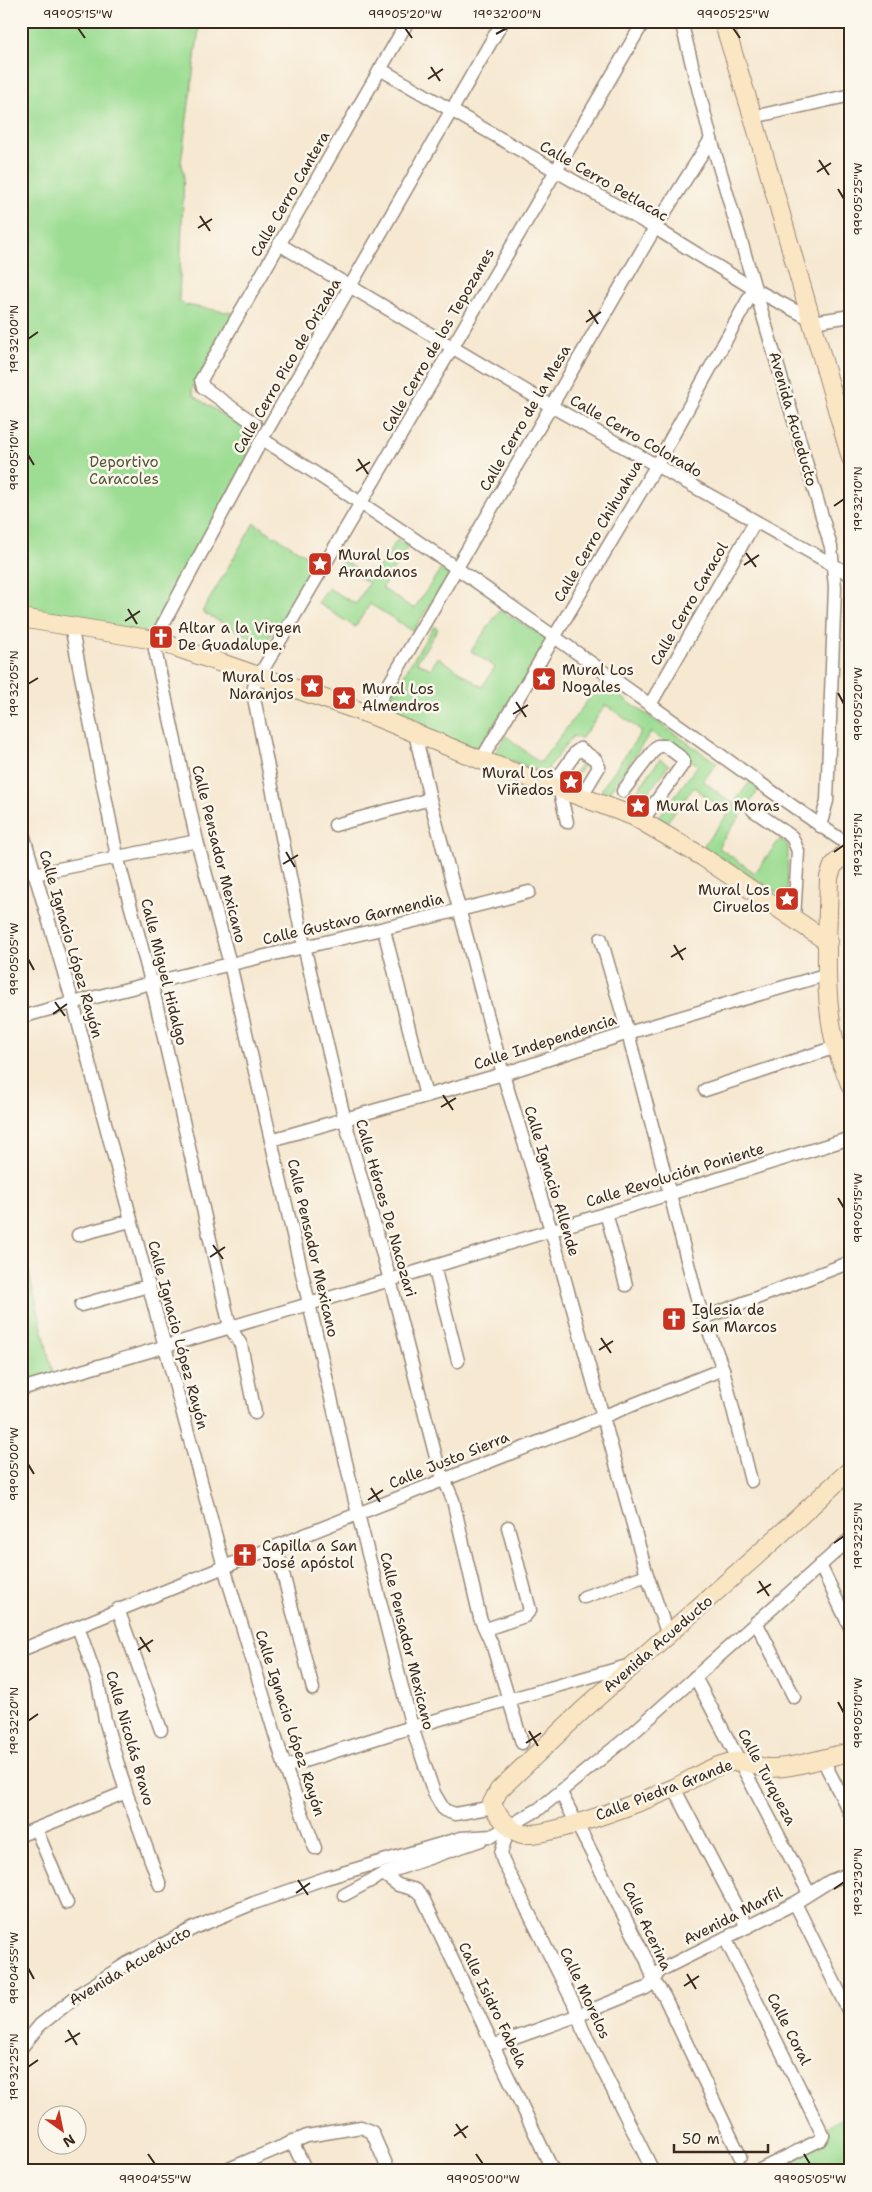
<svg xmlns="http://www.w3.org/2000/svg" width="872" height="2192" font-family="'Shantell Sans',sans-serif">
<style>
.green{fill:#9cdd93;stroke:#6c8458}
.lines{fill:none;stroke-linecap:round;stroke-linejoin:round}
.street-casing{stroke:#988978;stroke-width:15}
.secondary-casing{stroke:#988978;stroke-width:20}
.street{stroke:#fff;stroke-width:12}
.secondary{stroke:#fbe6c4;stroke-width:18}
.ticks{fill:none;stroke:#3b2a1e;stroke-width:2}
.labels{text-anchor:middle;stroke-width:5;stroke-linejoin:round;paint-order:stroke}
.street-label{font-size:15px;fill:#3b2a1e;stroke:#fbf7ec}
.park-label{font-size:15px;fill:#53573b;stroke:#fbf7ec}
.poi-label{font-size:15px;fill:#3b2a1e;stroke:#fbf7ec;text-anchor:start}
.neatline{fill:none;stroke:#3b2a1e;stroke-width:2}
.ticks-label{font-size:12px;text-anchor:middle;fill:#3b2a1e}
</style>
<rect width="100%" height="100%" fill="#fbf7ec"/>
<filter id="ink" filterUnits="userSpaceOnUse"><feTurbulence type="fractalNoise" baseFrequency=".02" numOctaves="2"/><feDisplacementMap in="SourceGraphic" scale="10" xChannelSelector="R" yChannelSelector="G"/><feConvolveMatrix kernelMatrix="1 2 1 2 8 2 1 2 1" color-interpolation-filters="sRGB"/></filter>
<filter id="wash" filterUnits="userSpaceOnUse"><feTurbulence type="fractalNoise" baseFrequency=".0096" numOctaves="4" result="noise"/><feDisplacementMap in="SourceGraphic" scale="20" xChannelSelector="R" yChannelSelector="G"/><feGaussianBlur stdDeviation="1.12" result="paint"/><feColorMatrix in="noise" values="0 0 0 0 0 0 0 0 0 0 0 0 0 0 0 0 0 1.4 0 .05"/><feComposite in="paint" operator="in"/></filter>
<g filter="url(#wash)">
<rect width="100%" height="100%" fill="#f6e8d1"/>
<g class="green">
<polygon points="21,21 200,21 181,163 184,173 179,300 185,305 233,313 192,390 194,396 258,438 149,642 21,619"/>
<polygon points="254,523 320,564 264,645 202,612"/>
<polygon points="397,540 408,547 382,588 414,609 440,570 449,575 413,631 370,604 355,627 318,603 328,588 356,604 369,583 342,566 341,559 372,578"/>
<polygon points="500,610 551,641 476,750 382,710 434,626 438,629 417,662 431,669 438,657 482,687 495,667 471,651"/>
<polygon points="601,683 717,763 703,781 733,804 753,778 762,785 718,847 755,873 780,839 788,845 787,899 703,846 728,814 694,787 666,823 658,818 698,765 651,732 608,794 601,790 642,731 606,705 581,739 573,736 548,768 553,773 568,780 584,761 587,762 571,782 576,785 494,754 506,736 540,763"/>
<polygon points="660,759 669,765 638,806 629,802"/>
<polygon points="21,1239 53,1374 21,1383"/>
<polygon points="851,2114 851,2171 774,2171 787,2164 823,2130"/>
</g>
</g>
<g filter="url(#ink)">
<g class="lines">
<defs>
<g id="street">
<polyline points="681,21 711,139 831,547 835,587 827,801 820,826"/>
<polyline points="380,69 655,228 754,289 807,317 819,321 851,316"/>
<polyline points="753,117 851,95"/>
<polyline points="279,244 551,406 851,575"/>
<polyline points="255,424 203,387 201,380 408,21"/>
<path d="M262,439C464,566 654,711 850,846"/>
<polyline points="74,625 73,636 117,856 152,985 230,1327 241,1345 255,1413"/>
<polyline points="651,703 755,522"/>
<polyline points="371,715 655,228 711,139"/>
<polyline points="415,733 430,799 503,1074 551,1230 647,1575 668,1635"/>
<polyline points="481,760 656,466 754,289"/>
<polyline points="560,775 576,752 580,749 596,760 599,767 581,797"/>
<polyline points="559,788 567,822"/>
<polyline points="623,791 657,746 666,746 683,759 683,764 642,821"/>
<polyline points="753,810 792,837 798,851 794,919"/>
<polyline points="335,825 430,799"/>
<polyline points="21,827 73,1003 224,1567 285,1767 315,1848"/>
<polyline points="34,874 197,841"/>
<polyline points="384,930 426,1096"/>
<polyline points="601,939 628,1033 698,1302 723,1369 751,1481"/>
<path d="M21,1017C189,970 361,937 529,892"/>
<polyline points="705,1090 836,1047"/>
<polyline points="271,1140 503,1074 628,1033 828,974"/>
<polyline points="606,1213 626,1285"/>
<polyline points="78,1235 130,1221"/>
<polyline points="434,1266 458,1361"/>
<polyline points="81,1305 148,1286"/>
<polyline points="704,1318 851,1262"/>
<polyline points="21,1389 390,1280 851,1138"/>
<polyline points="276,1547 313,1689"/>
<polyline points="820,1565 851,1629"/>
<polyline points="584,1597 647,1575"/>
<polyline points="118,1609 161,1730"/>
<polyline points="756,1622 794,1697"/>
<polyline points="78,1627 98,1683 105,1720 126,1792 160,1885"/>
<polyline points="486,1629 525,1616 530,1610 508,1527"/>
<polyline points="21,1650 224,1567 723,1369"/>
<polyline points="695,1677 809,1893"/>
<polyline points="522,1743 493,1647 480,1618 453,1500 438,1465 390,1280 345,1121 304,946 253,693 255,683 644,21"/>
<polyline points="822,1758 851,1815"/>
<polyline points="285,1767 412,1727 631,1665"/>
<polyline points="674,1788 747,1927"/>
<polyline points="561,1793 647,1961 654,1981 664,1996 740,2156"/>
<polyline points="493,1807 455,1814 444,1810 434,1793 412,1727 358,1514 230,964 197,841 155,650 160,630 262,439 503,21"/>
<polyline points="509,1827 501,1853 503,1861 574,2004 582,2028 653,2171"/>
<polyline points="36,1829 67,1903"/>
<polyline points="21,1835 126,1792"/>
<polyline points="383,1874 398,1885 416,1890 422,1896 553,2171"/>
<polyline points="344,1895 383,1874 481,1840"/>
<polyline points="795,1903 851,2016"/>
<polyline points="725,1938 823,2135 820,2140 758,2171"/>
<path d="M495,2045L579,2015L646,1988C654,1983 654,1976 661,1970L795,1903L830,1881L851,1873"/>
<polyline points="21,2048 40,2025 82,1992 126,1964 194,1928 254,1903 326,1878 461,1838 492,1836 539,1809 635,1731 851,1538"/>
<polyline points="292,2141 306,2171"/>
<polyline points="224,2171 307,2136 361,2127 372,2132 389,2171"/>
</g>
<g id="secondary">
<polyline points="723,21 753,117 851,458"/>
<polyline points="21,618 155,640 371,715 481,760 633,816 703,857 828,942"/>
<path d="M851,847L833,866L829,877C828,930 822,995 836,1047C840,1060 846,1073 851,1087"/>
<path d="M851,1469L773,1541L583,1710L499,1790L492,1803C494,1812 513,1833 522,1834C548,1838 646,1800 674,1788C693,1779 711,1766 732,1762C745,1759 757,1768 769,1768C796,1768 825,1757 851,1752"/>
</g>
</defs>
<use href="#street" class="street-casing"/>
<use href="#secondary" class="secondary-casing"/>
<use href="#street" class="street"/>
<use href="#secondary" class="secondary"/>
</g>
</g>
<path class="ticks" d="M78,28L85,38M405,28L412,38M733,28L740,38M496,34L507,28M431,67L440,81M428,79L443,69M819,160L829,175M817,172L831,163M838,189L844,199M200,216L210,231M198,228L212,219M589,310L598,324M586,322L601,312M28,339L38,332M28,455L34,465M358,459L368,474M356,471L370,462M834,506L844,499M746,553L756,567M744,565L759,555M128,609L137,624M125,621L140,611M28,684L38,678M838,693L844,704M516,702L526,717M513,714L528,705M286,852L295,867M834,852L844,845M283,864L298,855M674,945L683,960M671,957L686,948M28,959L34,970M55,1002L65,1016M53,1014L67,1004M443,1095L453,1110M441,1107L456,1098M838,1198L844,1208M213,1245L223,1259M210,1257L225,1247M601,1338L611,1353M599,1350L613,1341M28,1464L34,1474M371,1488L380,1502M368,1500L383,1490M834,1543L844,1536M759,1581L769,1596M757,1593L771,1584M140,1637L150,1652M138,1650L153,1640M838,1702L844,1713M28,1721L38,1714M529,1731L538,1746M526,1743L541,1733M298,1880L308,1895M834,1889L844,1882M296,1893L310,1883M28,1968L34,1979M687,1974L696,1989M684,1986L699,1976M68,2030L77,2045M65,2042L80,2033M28,2067L38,2060M456,2124L466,2138M454,2136L468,2126M148,2154L155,2164M476,2154L483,2164M804,2154L810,2164"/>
<defs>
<symbol id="sight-square" viewBox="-11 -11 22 22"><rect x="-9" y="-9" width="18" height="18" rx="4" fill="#c8321e" stroke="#fbf7ec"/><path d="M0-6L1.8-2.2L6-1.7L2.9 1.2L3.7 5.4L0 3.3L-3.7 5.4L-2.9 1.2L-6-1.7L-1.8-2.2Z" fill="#fff"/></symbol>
<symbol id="church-square" viewBox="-11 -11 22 22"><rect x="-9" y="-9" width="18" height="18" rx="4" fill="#c8321e" stroke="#fbf7ec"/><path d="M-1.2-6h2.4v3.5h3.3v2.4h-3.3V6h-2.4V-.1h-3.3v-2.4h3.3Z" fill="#fff"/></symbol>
</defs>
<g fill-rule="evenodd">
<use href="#sight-square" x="306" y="550" width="28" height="28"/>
<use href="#church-square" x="147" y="623" width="28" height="28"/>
<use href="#sight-square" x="530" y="665" width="28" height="28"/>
<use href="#sight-square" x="298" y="672" width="28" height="28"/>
<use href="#sight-square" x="330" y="684" width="28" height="28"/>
<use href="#sight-square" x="557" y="768" width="28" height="28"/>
<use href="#sight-square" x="624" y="792" width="28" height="28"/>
<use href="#sight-square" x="773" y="885" width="28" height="28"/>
<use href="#church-square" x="660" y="1305" width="28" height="28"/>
<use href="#church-square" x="231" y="1541" width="28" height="28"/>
</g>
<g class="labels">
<g class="street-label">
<text transform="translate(604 181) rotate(30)" y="5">Calle Cerro Petlacac</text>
<text transform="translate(290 194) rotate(-60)" y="5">Calle Cerro Cantera</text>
<text transform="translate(438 340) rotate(-60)" y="5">Calle Cerro de los Tepozanes</text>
<text transform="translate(287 366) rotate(-60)" y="5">Calle Cerro Pico de Orizaba</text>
<text transform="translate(525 418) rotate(-60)" y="5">Calle Cerro de la Mesa</text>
<text transform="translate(793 419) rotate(74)" y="5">Avenida Acueducto</text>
<text transform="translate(636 436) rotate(30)" y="5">Calle Cerro Colorado</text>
<text transform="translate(598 531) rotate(-60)" y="5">Calle Cerro Chihuahua</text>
<text transform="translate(689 604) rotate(-60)" y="5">Calle Cerro Caracol</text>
<text transform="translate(219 854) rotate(76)" y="5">Calle Pensador Mexicano</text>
<text transform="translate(353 919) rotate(-13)" y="5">Calle Gustavo Garmendia</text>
<text transform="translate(71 944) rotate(74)" y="5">Calle Ignacio López Rayón</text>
<text transform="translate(164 972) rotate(76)" y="5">Calle Miguel Hidalgo</text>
<text transform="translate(545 1042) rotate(-18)" y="5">Calle Independencia</text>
<text transform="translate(675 1175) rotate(-17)" y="5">Calle Revolución Poniente</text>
<text transform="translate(552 1181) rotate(73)" y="5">Calle Ignacio Allende</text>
<text transform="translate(386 1208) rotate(74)" y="5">Calle Héroes De Nacozari</text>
<text transform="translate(313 1248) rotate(77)" y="5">Calle Pensador Mexicano</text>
<text transform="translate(178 1335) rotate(75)" y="5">Calle Ignacio López Rayón</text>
<text transform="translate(449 1460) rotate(-22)" y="5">Calle Justo Sierra</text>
<text transform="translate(407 1641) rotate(76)" y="5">Calle Pensador Mexicano</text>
<text transform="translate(658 1644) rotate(-41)" y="5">Avenida Acueducto</text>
<text transform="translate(290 1723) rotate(72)" y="5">Calle Ignacio López Rayón</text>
<text transform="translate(130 1738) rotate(74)" y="5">Calle Nicolás Bravo</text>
<text transform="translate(767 1777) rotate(62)" y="5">Calle Turqueza</text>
<text transform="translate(664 1790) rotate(-21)" y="5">Calle Piedra Grande</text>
<text transform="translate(733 1916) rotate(-27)" y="5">Avenida Marfil</text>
<text transform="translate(647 1926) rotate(65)" y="5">Calle Acerina</text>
<text transform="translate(130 1966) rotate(-31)" y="5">Avenida Acueducto</text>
<text transform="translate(585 1993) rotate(65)" y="5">Calle Morelos</text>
<text transform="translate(493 2005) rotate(64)" y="5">Calle Isidro Fabela</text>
<text transform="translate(789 2029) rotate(63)" y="5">Calle Coral</text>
</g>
<g class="park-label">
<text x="124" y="467">Deportivo<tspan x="124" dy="17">Caracoles</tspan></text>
</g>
<g class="poi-label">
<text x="338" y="560">Mural Los<tspan x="338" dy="17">Arandanos</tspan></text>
<text x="178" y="633">Altar a la Virgen<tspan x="178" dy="17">De Guadalupe.</tspan></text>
<text x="562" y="675">Mural Los<tspan x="562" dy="17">Nogales</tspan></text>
<text x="294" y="682" text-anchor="end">Mural Los<tspan x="294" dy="17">Naranjos</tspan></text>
<text x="362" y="694">Mural Los<tspan x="362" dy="17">Almendros</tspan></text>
<text x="554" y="778" text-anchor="end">Mural Los<tspan x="554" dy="17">Viñedos</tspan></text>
<text x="656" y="811">Mural Las Moras</text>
<text x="770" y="895" text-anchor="end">Mural Los<tspan x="770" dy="17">Ciruelos</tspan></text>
<text x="692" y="1315">Iglesia de<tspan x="692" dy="17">San Marcos</tspan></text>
<text x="262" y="1551">Capilla a San<tspan x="262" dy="17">José apóstol</tspan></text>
</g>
</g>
<rect width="872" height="2192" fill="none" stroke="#fbf7ec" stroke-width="55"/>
<g transform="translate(62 2130) rotate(147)"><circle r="24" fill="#fbf7ec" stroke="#aea59a"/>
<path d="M0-4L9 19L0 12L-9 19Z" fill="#c8321e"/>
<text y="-8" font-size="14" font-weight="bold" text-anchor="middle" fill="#3b2a1e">N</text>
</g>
<path d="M674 2144v8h94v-8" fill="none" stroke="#3b2a1e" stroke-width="2.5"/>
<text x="682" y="2144" font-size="15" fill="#3b2a1e" stroke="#fbf7ec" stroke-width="4" paint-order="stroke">50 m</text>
<rect x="28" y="28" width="816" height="2136" class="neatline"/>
<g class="ticks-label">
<text x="78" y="18">99°05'15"W</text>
<text x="405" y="18">99°05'20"W</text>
<text x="507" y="18">19°32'00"N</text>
<text x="733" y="18">99°05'25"W</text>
<text transform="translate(858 199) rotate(-90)" y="4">99°05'25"W</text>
<text transform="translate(14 339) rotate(-90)" y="4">19°32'00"N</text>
<text transform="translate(14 455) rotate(-90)" y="4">99°05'10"W</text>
<text transform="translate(858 499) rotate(-90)" y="4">19°32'10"N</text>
<text transform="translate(14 684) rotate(-90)" y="4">19°32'05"N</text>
<text transform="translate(858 704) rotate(-90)" y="4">99°05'20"W</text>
<text transform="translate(858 845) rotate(-90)" y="4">19°32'15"N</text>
<text transform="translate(14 959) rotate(-90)" y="4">99°05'05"W</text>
<text transform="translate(858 1208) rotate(-90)" y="4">99°05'15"W</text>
<text transform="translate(14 1464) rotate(-90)" y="4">99°05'00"W</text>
<text transform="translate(858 1536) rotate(-90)" y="4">19°32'25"N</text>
<text transform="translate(858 1713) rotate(-90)" y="4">99°05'10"W</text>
<text transform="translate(14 1721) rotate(-90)" y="4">19°32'20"N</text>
<text transform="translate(858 1882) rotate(-90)" y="4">19°32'30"N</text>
<text transform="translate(14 1968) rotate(-90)" y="4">99°04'55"W</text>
<text transform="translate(14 2067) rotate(-90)" y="4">19°32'25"N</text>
<text x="155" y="2183">99°04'55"W</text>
<text x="483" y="2183">99°05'00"W</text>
<text x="810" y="2183">99°05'05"W</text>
</g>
</svg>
